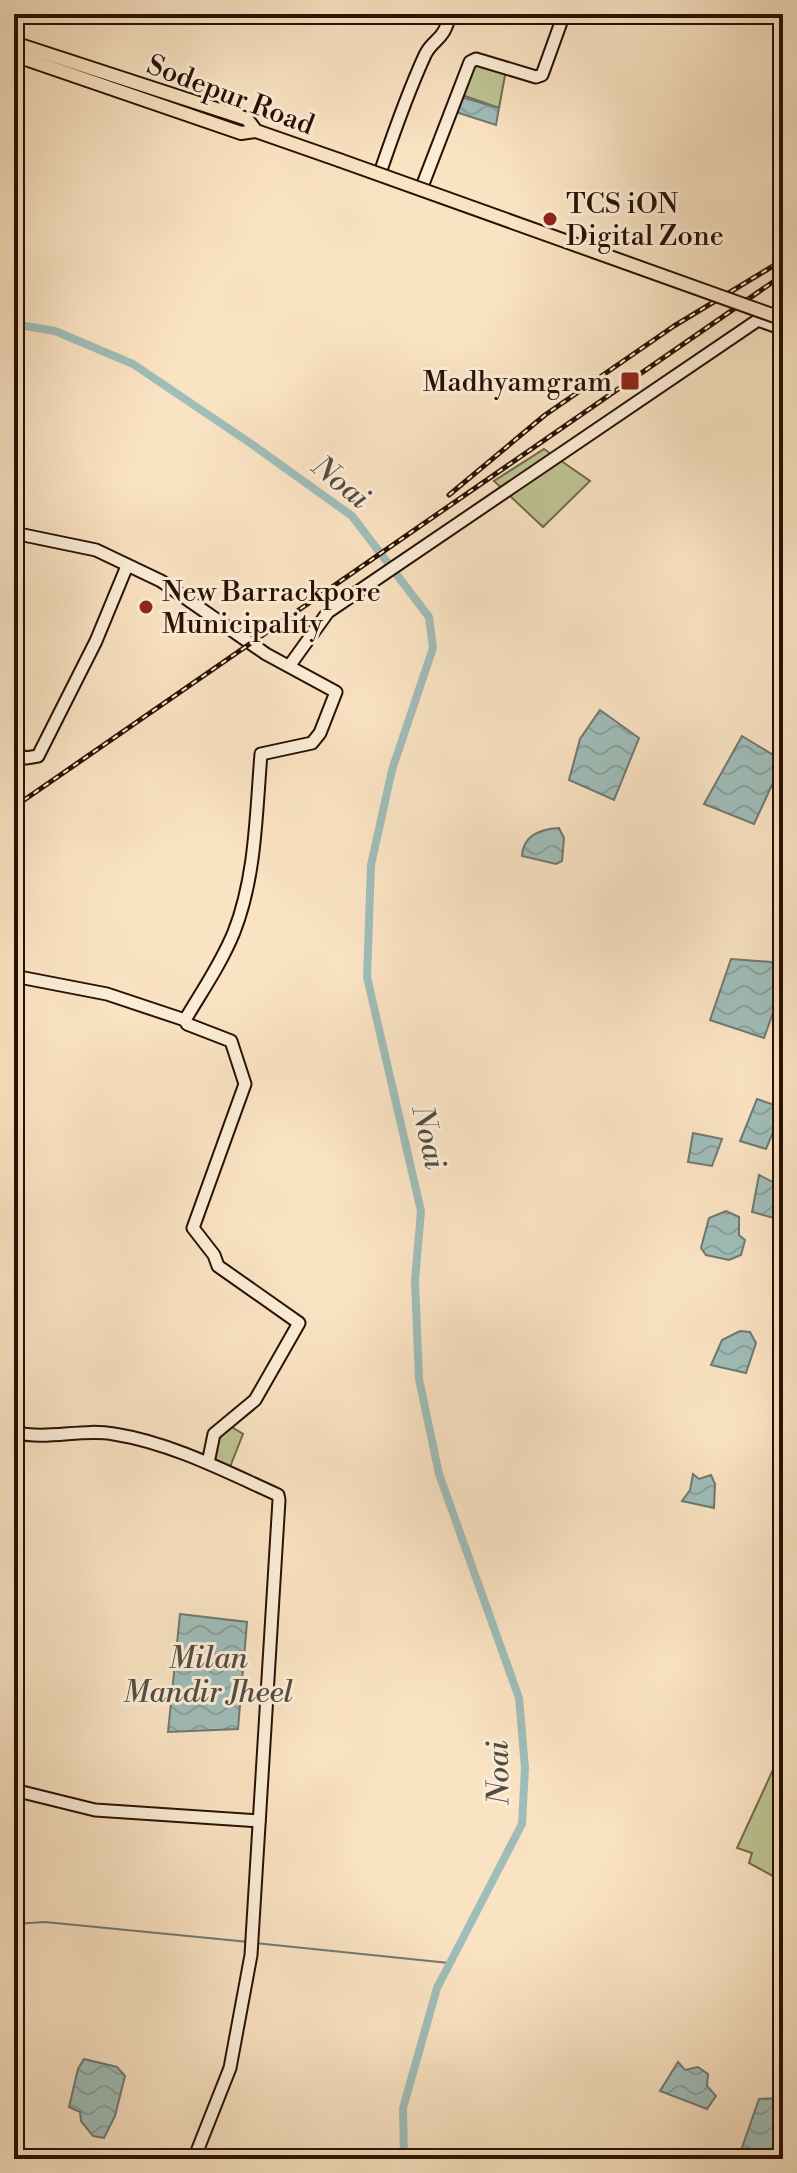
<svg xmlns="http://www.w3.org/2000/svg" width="797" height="2173" font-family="'Libre Bodoni',serif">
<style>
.park{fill:#bec494;stroke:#746a4b;stroke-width:2}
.water{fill:url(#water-waves);stroke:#707870;stroke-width:2}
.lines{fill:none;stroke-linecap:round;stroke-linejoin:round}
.stream{stroke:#707870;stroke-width:2}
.canal{stroke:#9fbdb9;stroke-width:8}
.secondary-casing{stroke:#291002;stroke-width:15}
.primary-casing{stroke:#291002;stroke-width:16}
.secondary{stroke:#fcedd8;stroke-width:11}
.primary{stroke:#fae3c3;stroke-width:12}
.rail-casing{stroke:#291002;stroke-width:5}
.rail{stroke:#fcedd8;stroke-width:2;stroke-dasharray:6;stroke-linecap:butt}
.primary-bridge-casing{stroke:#291002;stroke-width:16;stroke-linecap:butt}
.primary-bridge{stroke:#fae3c3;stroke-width:12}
.poi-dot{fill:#8f2418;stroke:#fcedd8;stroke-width:3}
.labels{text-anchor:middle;stroke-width:6;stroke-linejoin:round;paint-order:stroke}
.street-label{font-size:28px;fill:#291002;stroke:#fcedd8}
.poi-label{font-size:28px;fill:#291002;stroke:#fcedd8;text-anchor:start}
.water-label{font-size:30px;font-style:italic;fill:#524d42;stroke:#fcedd8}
</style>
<defs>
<pattern id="water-waves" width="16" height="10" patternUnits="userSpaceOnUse" patternTransform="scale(2)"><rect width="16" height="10" fill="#9fbdb9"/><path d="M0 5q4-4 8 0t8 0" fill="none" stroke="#89a19d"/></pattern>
</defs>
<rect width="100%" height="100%" fill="#fae3c3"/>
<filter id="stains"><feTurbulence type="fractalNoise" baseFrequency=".0025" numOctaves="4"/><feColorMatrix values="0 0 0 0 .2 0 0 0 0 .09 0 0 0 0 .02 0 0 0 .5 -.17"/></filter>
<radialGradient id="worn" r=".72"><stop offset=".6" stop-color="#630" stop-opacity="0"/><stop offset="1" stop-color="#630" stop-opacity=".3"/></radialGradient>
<g class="park">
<polygon points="474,63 506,70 499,108 462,95"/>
<polygon points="544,449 590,481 543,527 494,481"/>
<polygon points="230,1426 243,1434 230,1467 212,1459 216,1442"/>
<polygon points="783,1748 783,1878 782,1881 749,1863 752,1853 737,1848"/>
</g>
<g class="water">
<polygon points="461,97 499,108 496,125 456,112"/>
<polygon points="600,710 639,738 614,800 569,780 580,739"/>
<polygon points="742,736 783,761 754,824 704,804"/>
<path d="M559,828L564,838L562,861L556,864L522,856C523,836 540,829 559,828Z"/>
<polygon points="731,959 771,962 783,973 783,985 764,1038 710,1020"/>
<polygon points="757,1099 783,1108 766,1149 740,1141"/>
<polygon points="693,1133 722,1139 712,1166 688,1162"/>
<polygon points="759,1175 783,1187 778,1219 752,1212"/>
<polygon points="726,1211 739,1217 739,1235 745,1240 741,1255 729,1260 706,1255 701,1248 709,1218"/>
<polygon points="740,1331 750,1332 756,1343 746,1373 711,1365 722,1340"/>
<polygon points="693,1474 699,1479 711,1475 715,1484 714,1508 682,1501 690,1490"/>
<polygon points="180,1614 247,1622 238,1729 168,1732"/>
<polygon points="84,2059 117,2067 125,2076 115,2116 104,2138 93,2136 81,2121 80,2112 69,2107 78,2069"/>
<polygon points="678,2062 685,2070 698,2067 708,2074 707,2086 716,2096 707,2109 660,2091"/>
<polygon points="783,2098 783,2159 738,2159 759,2099"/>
</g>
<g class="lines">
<g class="stream">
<polyline points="14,1924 45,1922 249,1942"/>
<polyline points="255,1943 449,1963"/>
</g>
<polyline class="canal" points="14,324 55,331 133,364 253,445 352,516 429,617 433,648 392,770 371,865 367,977 421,1211 415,1281 419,1379 439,1474 519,1698 525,1768 522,1824 437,1988 403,2108 404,2159"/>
<defs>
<g id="secondary">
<path d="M382,167C395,129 408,92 425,55C433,38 444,42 450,14"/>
<polyline points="423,184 470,62 476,59 536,77 542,75 564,14"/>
<path d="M14,533L96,550L161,581L266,654L336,692L320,733L312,743L261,754C256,813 256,876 234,932C221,964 202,991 185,1020L187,1024L231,1041L245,1084L193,1228L214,1255L218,1266L299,1323L255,1400L214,1434L208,1463"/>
<polyline points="290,665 328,612 758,320 783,329"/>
<polyline points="14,753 26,758 38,756 96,641 127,566"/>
<polyline points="14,976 107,994 185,1020"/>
<path d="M14,1432C47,1441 81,1428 114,1434C171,1443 225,1471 278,1495L279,1500L251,1955L230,2068L194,2159"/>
<polyline points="14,1790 95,1810 259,1821"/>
</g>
<g id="primary">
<polyline points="14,43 247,119 256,131 339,160"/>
<polyline points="14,55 241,133 256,131"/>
</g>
</defs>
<use href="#secondary" class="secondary-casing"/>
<use href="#primary" class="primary-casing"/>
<use href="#secondary" class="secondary"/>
<use href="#primary" class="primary"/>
<defs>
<g id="rail">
<polyline points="449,495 545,415 674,326 783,260"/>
<polyline points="14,807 783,275"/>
</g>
</defs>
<use href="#rail" class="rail-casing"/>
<use href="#rail" class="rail"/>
<defs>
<polyline id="primary-bridge" points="339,160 783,319"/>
</defs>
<use href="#primary-bridge" class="primary-bridge-casing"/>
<use href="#primary-bridge" class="primary-bridge"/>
</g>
<g class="poi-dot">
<circle cx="550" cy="219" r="8"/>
<rect x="620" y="371" width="20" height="20" rx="4"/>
<circle cx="146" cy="607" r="8"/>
</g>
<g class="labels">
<g class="street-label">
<text transform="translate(231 94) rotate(21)" y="10">Sodepur Road</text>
</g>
<g class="poi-label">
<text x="566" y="213">TCS iON<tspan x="566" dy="32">Digital Zone</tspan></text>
<text x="612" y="391" text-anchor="end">Madhyamgram</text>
<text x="162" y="601">New Barrackpore<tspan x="162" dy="32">Municipality</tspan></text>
</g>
<g class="water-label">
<text transform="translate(341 482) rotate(39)" y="10">Noai</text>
<text transform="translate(429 1137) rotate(77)" y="10">Noai</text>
<text x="208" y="1668">Milan<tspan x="208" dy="34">Mandir Jheel</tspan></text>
<text transform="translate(498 1773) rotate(-91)" y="10">Noai</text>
</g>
</g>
<rect width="797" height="2173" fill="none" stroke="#fae3c3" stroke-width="48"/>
<rect x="16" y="16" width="765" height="2141" fill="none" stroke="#291002" stroke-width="4"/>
<rect x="24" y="24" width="749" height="2125" fill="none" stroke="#291002" stroke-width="2"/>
<rect width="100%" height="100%" filter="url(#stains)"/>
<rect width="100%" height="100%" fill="url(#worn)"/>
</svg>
